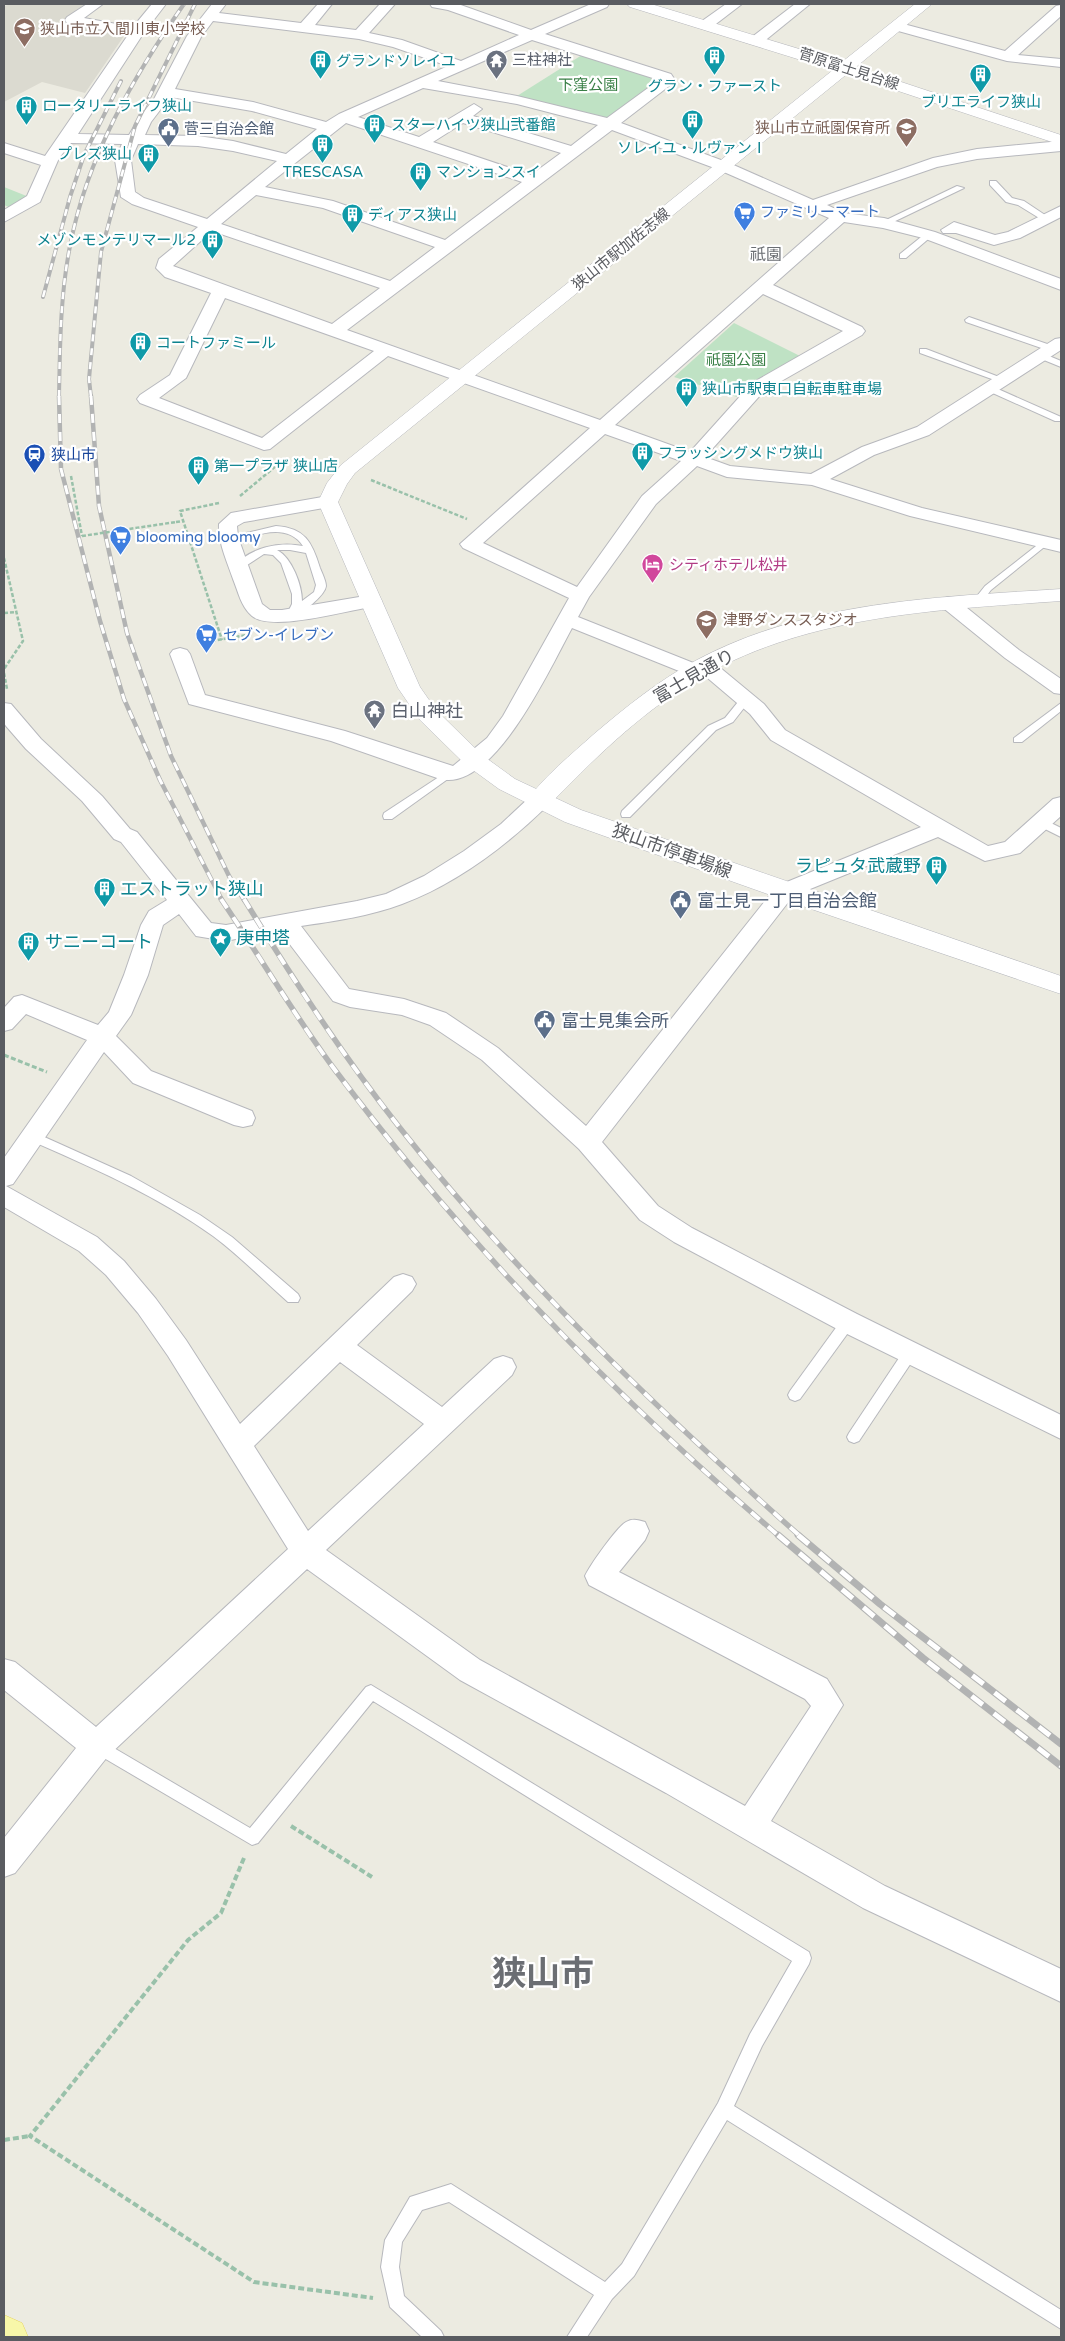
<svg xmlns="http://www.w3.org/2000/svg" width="1065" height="2341" font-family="'Varela Round','Noto Sans JP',sans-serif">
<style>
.education{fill:#dbdad0}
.green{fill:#bfe2c4}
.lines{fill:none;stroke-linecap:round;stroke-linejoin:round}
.service-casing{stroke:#b7b8bd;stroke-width:2}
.minor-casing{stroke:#b7b8bd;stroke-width:2}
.tertiary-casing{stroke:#b7b8bd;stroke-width:1}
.secondary-casing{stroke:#b7b9bf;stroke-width:1}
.primary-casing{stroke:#e6d360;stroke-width:1}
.path-far2{stroke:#99c1aa;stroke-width:2.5;stroke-dasharray:4 2;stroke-linecap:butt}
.path-far1{stroke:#99c1aa;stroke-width:3;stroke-dasharray:5 2.5;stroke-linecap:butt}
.path{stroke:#99c1aa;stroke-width:4;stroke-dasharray:6 3;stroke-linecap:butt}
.service{fill:#fff;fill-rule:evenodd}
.minor{fill:#fff;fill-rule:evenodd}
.tertiary{fill:#fff;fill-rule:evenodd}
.secondary{fill:#fff;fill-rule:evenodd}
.primary{fill:#f8f7a9;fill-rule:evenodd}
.rail-far3-casing{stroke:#b2b3b3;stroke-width:4}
.rail-far2-casing{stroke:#b2b3b3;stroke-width:4.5}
.rail-far1-casing{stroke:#b2b3b3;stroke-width:5.5}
.rail-casing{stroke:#b2b3b3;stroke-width:7}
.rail-far3{stroke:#fff;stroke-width:2.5;stroke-dasharray:7;stroke-linecap:butt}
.rail-far2{stroke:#fff;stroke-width:3;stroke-dasharray:9;stroke-linecap:butt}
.rail-far1{stroke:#fff;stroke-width:4;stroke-dasharray:11;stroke-linecap:butt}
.rail{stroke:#fff;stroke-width:5;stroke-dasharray:14;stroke-linecap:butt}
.path-bridge{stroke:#99c1aa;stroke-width:2.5;stroke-dasharray:4 2;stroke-linecap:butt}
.labels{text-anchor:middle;stroke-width:4.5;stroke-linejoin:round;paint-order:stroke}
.far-education-label{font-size:15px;fill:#785e54;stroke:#fff;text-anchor:start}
.far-worship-label{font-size:15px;fill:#5b616d;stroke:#fff;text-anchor:start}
.far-culture-label{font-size:15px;fill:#0d838f;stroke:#fff;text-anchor:start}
.far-street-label{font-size:15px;fill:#5a5c61;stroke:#fff}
.far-park-label{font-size:15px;fill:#3a8047;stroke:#fff}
.far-service-label{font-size:15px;fill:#4e5e75;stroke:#fff;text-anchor:start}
.far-shop-label{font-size:15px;fill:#366cbe;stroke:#fff;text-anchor:start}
.far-transit-label{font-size:15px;fill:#164399;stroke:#fff;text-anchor:start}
.far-hotel-label{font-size:15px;fill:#b23c85;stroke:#fff;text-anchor:start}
.far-quarter-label{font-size:16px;fill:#6b6e73;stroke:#fff}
.street-label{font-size:18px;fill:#5a5c61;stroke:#fff}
.worship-label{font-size:18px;fill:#5b616d;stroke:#fff;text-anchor:start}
.culture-label{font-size:18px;fill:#0d838f;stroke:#fff;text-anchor:start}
.service-label{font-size:18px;fill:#4e5e75;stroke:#fff;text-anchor:start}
.near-town-label{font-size:34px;font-weight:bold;fill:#6b6e73;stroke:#fff}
</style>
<rect width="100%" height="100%" fill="#ecebe1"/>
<polygon class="education" points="12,4 89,4 67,18 65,23 126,33 85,93 42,82 4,102 4,6"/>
<g class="green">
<polygon points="582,55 653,78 653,84 606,119 517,96"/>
<polygon points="4,187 29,197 11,208 4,205"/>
<polygon points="734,323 800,356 748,385 737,397 674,377"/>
</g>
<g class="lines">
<defs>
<g id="service">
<polygon points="990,181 996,181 1012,198 1024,201 1051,219 1044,221 1018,205 1006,202 990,185"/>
<polygon points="957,186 964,188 887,225 880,223"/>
<polygon points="926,233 933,235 906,258 900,258 900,254"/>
<polygon points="969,317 1056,347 1057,349 1050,351 966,322 965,320"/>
<polygon points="920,349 926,349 1007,380 1000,382 920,353"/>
<polygon points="1042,353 1061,361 1061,367 1039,358 1038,356"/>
<polygon points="989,385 1061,417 1061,421 1055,421 986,390 986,386"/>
<path d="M276,526C305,528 312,542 320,568C322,573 326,581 326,586C325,596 301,614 292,617L287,614L292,604V594L281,563L273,555L264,554L241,569H235L233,567C250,548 278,541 303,546C291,527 266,530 248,539C241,542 236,551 228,549L226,547L242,534ZM277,550H290L306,553L316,585L314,592L302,601C302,585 292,558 277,550Z"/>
<polygon points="1045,539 1050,542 1048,544 991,590 981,603 975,603 973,601 985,586"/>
<polygon points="746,696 751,699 733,722 716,730 630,817 622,817 621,814 622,811 708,726 725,718 742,697"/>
<polygon points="1061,703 1061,711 1022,742 1014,742 1014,738"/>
<polygon points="448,771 452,772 452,776 392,819 384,819 383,816 384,813"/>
<polygon points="1041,818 1061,828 1061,837 1037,825 1036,822 1037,819"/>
<path d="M31,1131L131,1176L200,1215L232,1237L298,1294L300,1298L298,1302H288C263,1280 240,1256 213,1236C156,1195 91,1167 27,1139L25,1136Z"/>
<polygon points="848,1317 853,1318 855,1322 853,1326 800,1399 795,1401 790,1399 788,1395 790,1391 843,1318"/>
<polygon points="910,1348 915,1349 917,1353 915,1357 859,1441 854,1443 849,1441 847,1437 849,1433 905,1349"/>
<polygon points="371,1685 809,1952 811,1958 809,1964 762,2046 734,2106 1061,2310 1061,2329 727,2120 634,2276 612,2299 587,2337 567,2337 594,2295 449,2202 422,2210 402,2242 399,2267 404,2296 441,2331 444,2337 422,2337 390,2307 381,2267 385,2240 410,2197 451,2184 605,2282 622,2264 718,2103 750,2034 792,1961 373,1701 258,1843 252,1845 92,1751 89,1746 92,1741 97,1739 102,1741 250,1828 366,1687"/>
</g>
<g id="minor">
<path d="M87,4H103L84,18L133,27L152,4H166L143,34L78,134L129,135L139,118L154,99L187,36L212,4H226L219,13L301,23L318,4H332L315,25L356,30L380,4H395L369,33L402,40L461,61L519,35L448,10L432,7L430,4H458L531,30L591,4H609L607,7L545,34L671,74L675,80L673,83L621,123L729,163L813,200L933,158L977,149L1061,141V151L977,159L937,167L827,205L844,213L884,218L935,232L1061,279V290L923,238L883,228L844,222L773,285L862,327L865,331L862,335L764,391L705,457L730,466L811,474L862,447L917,427L1055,339L1061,338V350L929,435L874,455L830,479L922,508L1061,540V552L910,516L812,485L727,477L697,466L656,504L589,597L578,617L696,664L705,659L712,661L764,704L785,730L988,846L1005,842L1053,799L1061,797V816L1020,853L985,861L938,837L793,896L602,1142L658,1206L692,1228L857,1314L1061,1415V1439L839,1330L674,1242L640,1220L579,1149L482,1060L430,1025L402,1015L350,1007L333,1001L279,930L226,941L196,936L179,914L163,925L148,975L131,1015L116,1036L151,1071L252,1111L255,1118L252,1125L243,1127L234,1125L133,1083L104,1052L13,1184L6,1186L97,1237L124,1261L156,1299L186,1340L240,1424L394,1277L403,1274L412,1277L416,1284L412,1291L357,1345L442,1407L494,1359L503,1356L512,1359L516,1367L512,1375L326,1550L480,1660L745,1806L811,1706L805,1699L589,1585L585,1576C590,1565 617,1527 626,1522C633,1518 638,1520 645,1522L649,1531L645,1540L619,1572L827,1679L843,1705L771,1821L885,1886L1061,1969V2002L863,1908L666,1793L460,1680L307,1569L108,1756L15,1873L4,1877V1838L76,1748L4,1690V1659L15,1662L96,1727L288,1549L168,1356L138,1313L106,1275L79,1251L4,1207V1158L87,1040L26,1014L12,1029L4,1031V1008L14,997L22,995L98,1025L109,1012L124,975L141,925L149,911L167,900L121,842L114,839L82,801L26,749L6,726L4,723V703L11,704L41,739L102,796L130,829L137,832L211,923L226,925L357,901L386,894L424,876L464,851L501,824L531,796L539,794L547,796L550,801L547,806C506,846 456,884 402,904C370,916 335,921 301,926L349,989L404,999L446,1013L498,1048L586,1126L777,886L921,827L771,740L750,714L704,675L696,677L689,675L572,628C551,666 494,793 440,779L331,741L189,704L170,654L173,650L180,648L187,650L190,654L205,695L345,731L453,766L487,738L503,716L569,598L463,548L460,544L590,428L388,356L270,449L264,450L140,403L137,399L140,395L170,375L211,293L165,277L156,268L159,259L198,227L132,204L121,197L115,160L122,144L71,143L59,158L40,202L4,222V210L27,196L41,165L4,153V143L45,156L128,35L67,23L65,20L67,17ZM213,21L359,39L393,47L448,66L339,114L326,122L253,102L175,89L201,37ZM532,40L659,80L607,118L517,96L438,81ZM423,88L517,104L598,125L571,146L473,116L482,109L474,104L419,137L358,117ZM170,97L252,111L317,129L286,154L233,141L198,136L145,135L151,122ZM346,123L522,182L445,240L333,201L265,187ZM463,123L561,153L531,175L433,142ZM612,130L717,169L829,218L600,420L347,330ZM138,144L198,146L233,151L277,161L207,219L144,198L135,192L131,160ZM256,195L323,208L435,247L390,281L221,224ZM212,231L380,288L332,324L173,266ZM763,294L843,331L752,383L690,452L615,425ZM225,298L374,351L262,438L159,398L186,378ZM605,434L681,461L642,496L577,587L483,543ZM340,1362L424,1424L308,1531L254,1446Z"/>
<polygon points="726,4 742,4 712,27 702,27 700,24 702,21"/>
<polygon points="795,4 810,4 762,43 752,43 750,40 752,37"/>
<polygon points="1061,5 1061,16 1018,55 1061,59 1061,67 1007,61 891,29 889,26 896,22 1005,51 1056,6"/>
<polygon points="1061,206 1061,217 1020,238 994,245 956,233 943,233 941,230 954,222 995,235 1008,232"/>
<path d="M328,496L335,498L337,502L335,506L244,522L237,526L238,537L262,604L270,610H282L371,595L378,597L381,601L378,605L371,607C345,611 272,632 252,616C241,607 238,591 233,579C227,561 218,543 219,524L231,513Z"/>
<polygon points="949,597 956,599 1019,650 1061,679 1061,694 1054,693 1005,658 942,607 939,603 942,599"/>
</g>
<g id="tertiary">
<polygon points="627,4 651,4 842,62 915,4 932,4 856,67 1061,135 1061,145 847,74 355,473 347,484 338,502 382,601 379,606 371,608 363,606 318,502 327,483 341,465 833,70 630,7"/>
<path d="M1061,589V601C935,610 802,615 691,683C637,716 591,762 547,807L539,809L531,807L527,801C542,778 573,753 594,734C626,707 658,681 695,661C806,601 938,597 1061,589Z"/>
</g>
<polygon id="secondary" points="371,594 379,596 382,601 420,687 436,710 482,755 515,779 581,810 1061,976 1061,994 776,897 565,822 499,789 466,765 420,720 398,688 360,601 363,596"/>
<polygon id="primary" points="4,2315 22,2323 28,2337 4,2337"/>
</defs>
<use href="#service" class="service-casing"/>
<use href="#minor" class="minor-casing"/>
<use href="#tertiary" class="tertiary-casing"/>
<use href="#secondary" class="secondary-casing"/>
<use href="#primary" class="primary-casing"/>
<g class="path-far2">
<polyline points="71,476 82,536"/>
<polyline points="371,480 467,519"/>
<polyline points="240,496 282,461"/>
<polyline points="219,503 180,511 222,640"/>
<polyline points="176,522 183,521"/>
<polyline points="4,558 23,641 4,669"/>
<polyline points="4,613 16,612"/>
<polyline points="200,643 253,634"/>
<polyline points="4,673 7,689"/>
</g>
<polyline class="path-far1" points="4,1055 47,1072"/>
<g class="path">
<polyline points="291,1826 372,1877"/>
<polyline points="244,1858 221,1913 188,1940 30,2136 254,2282 373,2298"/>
<polyline points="4,2140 30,2136"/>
</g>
<use href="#service" class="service"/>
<use href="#minor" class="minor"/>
<use href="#tertiary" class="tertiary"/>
<use href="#secondary" class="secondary"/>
<use href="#primary" class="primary"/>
<defs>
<g id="rail-far3">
<polyline points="43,297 70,197 84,155 121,81"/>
<path d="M59,397C60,347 60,296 70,246C87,157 133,77 184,4"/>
<polyline points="91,397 89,379 101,252 135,126 195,4"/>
</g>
<g id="rail-far2">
<polyline points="59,396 61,469 100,621 124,699 160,780 222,900"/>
<polyline points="91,396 99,506 127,633 171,756 229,876 244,900"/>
</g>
<g id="rail-far1">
<path d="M221,899C259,955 294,1015 335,1070C464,1242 615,1397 779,1536"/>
<path d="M244,899C292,978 342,1055 400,1128C516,1275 660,1412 800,1536"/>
</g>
<g id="rail">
<polyline points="778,1535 923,1658 1061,1766"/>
<polyline points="798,1535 880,1604 1061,1744"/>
</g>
</defs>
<use href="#rail-far3" class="rail-far3-casing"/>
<use href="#rail-far2" class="rail-far2-casing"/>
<use href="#rail-far1" class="rail-far1-casing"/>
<use href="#rail" class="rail-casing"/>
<use href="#rail-far3" class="rail-far3"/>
<use href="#rail-far2" class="rail-far2"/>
<use href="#rail-far1" class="rail-far1"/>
<use href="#rail" class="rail"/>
<polyline class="path-bridge" points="82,536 176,522"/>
</g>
<defs>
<symbol id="school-pin" viewBox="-11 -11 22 30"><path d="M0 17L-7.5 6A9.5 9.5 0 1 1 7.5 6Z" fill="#8d6e63" stroke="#fff"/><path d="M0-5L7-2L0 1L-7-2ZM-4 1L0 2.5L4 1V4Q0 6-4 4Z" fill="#fff"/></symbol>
<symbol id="building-pin" viewBox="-11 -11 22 30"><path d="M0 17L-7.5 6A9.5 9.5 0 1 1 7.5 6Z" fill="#0f9aa8" stroke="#fff"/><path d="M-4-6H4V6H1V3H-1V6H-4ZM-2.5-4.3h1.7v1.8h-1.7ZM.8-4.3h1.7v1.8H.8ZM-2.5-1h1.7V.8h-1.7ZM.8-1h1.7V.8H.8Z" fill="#fff"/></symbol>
<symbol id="temple-pin" viewBox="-11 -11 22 30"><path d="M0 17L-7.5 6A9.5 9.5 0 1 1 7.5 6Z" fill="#6b7280" stroke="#fff"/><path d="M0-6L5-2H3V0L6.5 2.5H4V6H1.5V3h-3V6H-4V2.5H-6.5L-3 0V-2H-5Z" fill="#fff"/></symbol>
<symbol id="civic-pin" viewBox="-11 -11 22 30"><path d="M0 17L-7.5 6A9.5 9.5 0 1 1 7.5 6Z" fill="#5c6f8a" stroke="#fff"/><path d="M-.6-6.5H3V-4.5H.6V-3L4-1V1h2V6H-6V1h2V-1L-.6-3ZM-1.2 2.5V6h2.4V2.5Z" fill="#fff"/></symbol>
<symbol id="supermarket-pin" viewBox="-11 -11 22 30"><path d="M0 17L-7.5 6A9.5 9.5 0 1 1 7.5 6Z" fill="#3f7fe0" stroke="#fff"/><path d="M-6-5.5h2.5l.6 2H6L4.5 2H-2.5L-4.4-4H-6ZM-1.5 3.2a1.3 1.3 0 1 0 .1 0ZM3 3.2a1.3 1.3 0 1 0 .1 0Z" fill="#fff"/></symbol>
<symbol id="station-pin" viewBox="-11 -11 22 30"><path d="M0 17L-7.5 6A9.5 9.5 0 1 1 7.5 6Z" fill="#1a4fb4" stroke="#fff"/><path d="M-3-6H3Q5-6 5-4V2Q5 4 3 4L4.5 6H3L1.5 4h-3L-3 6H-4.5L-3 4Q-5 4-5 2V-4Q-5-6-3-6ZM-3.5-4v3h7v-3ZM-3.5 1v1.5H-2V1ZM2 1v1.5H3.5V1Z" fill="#fff"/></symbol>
<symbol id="hotel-pin" viewBox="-11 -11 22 30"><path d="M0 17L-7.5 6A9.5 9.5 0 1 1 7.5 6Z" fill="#d1479c" stroke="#fff"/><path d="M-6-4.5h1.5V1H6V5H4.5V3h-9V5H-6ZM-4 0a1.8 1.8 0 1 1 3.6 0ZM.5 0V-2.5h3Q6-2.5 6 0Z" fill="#fff"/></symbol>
<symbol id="sight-pin" viewBox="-11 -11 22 30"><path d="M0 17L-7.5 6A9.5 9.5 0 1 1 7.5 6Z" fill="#0f9aa8" stroke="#fff"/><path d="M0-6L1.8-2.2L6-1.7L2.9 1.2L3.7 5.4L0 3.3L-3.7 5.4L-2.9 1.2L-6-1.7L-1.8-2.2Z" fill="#fff"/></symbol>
</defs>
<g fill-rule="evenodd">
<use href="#school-pin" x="12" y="16" width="25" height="34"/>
<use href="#building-pin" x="702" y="44" width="25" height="34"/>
<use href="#temple-pin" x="484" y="48" width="25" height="34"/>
<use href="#building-pin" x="308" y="48" width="25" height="34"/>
<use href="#building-pin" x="968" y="62" width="25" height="34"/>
<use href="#building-pin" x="14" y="94" width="25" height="34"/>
<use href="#building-pin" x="680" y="108" width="25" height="34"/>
<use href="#building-pin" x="362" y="112" width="25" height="34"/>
<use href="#school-pin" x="894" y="116" width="25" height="34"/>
<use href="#civic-pin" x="156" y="116" width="25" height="34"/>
<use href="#building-pin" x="310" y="132" width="25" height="34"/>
<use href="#building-pin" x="136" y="142" width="25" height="34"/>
<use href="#building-pin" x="408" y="160" width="25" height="34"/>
<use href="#supermarket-pin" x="732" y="200" width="25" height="34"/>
<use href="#building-pin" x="340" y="202" width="25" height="34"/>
<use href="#building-pin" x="200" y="228" width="25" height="34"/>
<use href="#building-pin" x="128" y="330" width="25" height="34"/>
<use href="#building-pin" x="674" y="376" width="25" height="34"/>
<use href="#building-pin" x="630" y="440" width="25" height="34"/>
<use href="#station-pin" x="22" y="442" width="25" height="34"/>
<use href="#building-pin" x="186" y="454" width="25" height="34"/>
<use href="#supermarket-pin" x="108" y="524" width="25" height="34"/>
<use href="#hotel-pin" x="640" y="552" width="25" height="34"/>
<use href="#school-pin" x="694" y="608" width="25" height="34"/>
<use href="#supermarket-pin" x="194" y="622" width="25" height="34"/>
<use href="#temple-pin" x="362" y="698" width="25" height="34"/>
<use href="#building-pin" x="924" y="854" width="25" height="34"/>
<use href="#building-pin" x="92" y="876" width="25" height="34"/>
<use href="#civic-pin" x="668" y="888" width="25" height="34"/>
<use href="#sight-pin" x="208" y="926" width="25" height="34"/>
<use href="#building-pin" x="16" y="930" width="25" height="34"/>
<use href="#civic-pin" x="532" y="1008" width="25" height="34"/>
</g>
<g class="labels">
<g class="far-education-label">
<text x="40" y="34">狭山市立入間川東小学校</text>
<text x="890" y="133" text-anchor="end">狭山市立祇園保育所</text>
<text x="723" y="625">津野ダンススタジオ</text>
</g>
<g class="far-worship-label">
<text x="512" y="65">三柱神社</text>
</g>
<g class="far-culture-label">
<text x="336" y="66">グランドソレイユ</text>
<text x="715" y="91" text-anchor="middle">グラン・ファースト</text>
<text x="981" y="107" text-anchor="middle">ブリエライフ狭山</text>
<text x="42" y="111">ロータリーライフ狭山</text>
<text x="391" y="130">スターハイツ狭山弐番館</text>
<text x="692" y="153" text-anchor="middle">ソレイユ・ルヴァンⅠ</text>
<text x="132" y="159" text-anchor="end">プレズ狭山</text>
<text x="323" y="177" text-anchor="middle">TRESCASA</text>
<text x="436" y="177">マンションスイ</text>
<text x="368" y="220">ディアス狭山</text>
<text x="196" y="245" text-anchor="end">メゾンモンテリマール2</text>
<text x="156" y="348">コートファミール</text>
<text x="702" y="394">狭山市駅東口自転車駐車場</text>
<text x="658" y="458">フラッシングメドウ狭山</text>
<text x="214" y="471">第一プラザ 狭山店</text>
</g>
<g class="far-street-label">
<text transform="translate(849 69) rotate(18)" y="5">菅原富士見台線</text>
<text transform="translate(621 249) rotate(-39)" y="5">狭山市駅加佐志線</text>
</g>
<g class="far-park-label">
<text x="588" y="90">下窪公園</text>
<text x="736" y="365">祇園公園</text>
</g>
<g class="far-service-label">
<text x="184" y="134">菅三自治会館</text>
</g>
<g class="far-shop-label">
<text x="760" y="217">ファミリーマート</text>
<text x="136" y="542">blooming bloomy</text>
<text x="223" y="640">セブン-イレブン</text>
</g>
<g class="far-transit-label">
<text x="51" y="460">狭山市</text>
</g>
<g class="far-hotel-label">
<text x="669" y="570">シティホテル松井</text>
</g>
<g class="far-quarter-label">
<text x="766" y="260">祇園</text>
</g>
<g class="street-label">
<text transform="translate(694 676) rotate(-30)" y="6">富士見通り</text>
<text transform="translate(672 851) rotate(20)" y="6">狭山市停車場線</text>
</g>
<g class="worship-label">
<text x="391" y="717">白山神社</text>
</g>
<g class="culture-label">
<text x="921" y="872" text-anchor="end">ラピュタ武蔵野</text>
<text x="120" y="895">エストラット狭山</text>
<text x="236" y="944">庚申塔</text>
<text x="45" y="948">サニーコート</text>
</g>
<g class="service-label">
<text x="697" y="907">富士見一丁目自治会館</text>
<text x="561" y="1027">富士見集会所</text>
</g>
<g class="near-town-label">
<text x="543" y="1985">狭山市</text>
</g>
</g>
<rect width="1065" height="2341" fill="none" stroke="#5a5c61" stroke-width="10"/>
</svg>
